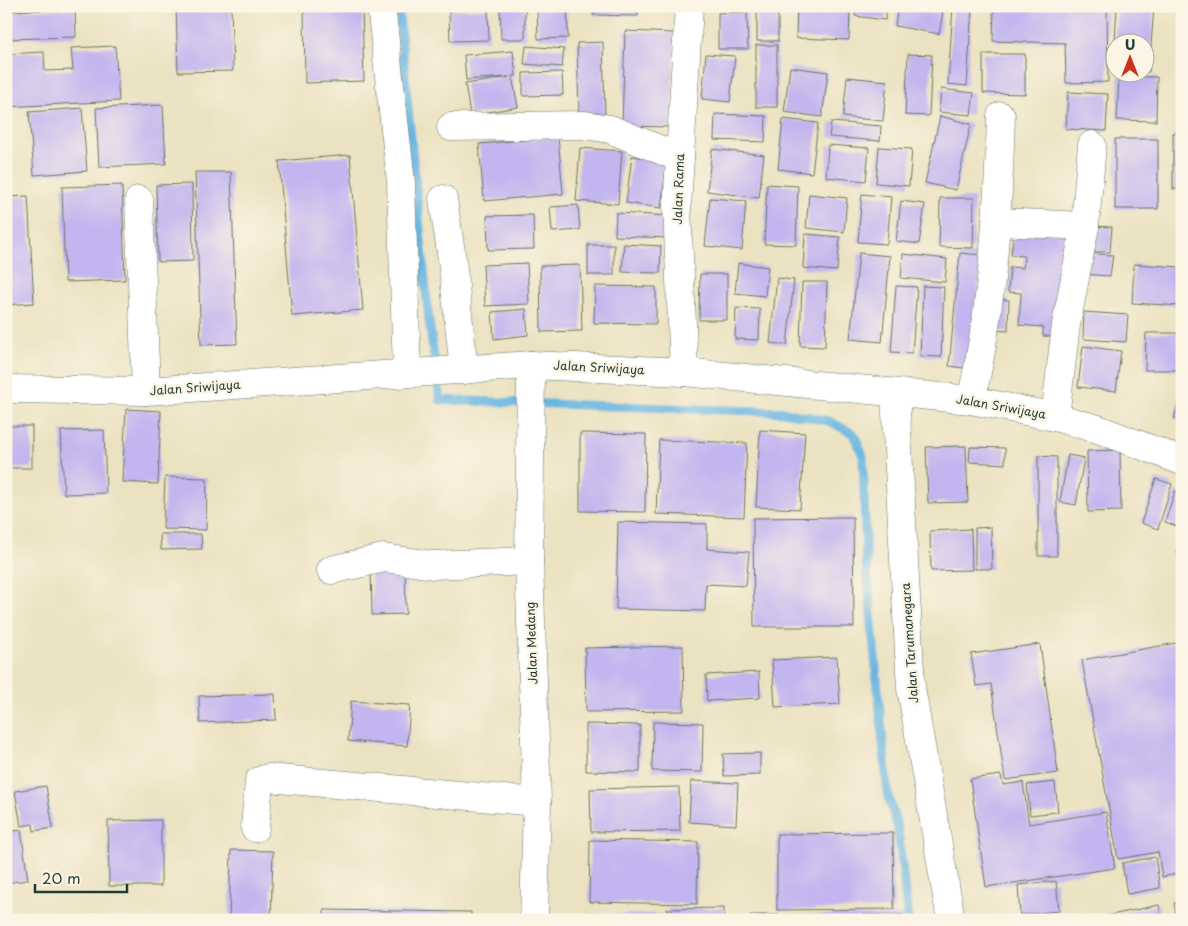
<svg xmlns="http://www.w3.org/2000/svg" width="1188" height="926" font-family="'Playpen Sans',sans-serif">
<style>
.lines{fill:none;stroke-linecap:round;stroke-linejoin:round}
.stream{stroke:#68b5e1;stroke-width:9}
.building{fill:#c3b5ef}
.minor-casing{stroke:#667765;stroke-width:29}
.major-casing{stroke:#667765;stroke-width:29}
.minor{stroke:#fff;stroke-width:28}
.major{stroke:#fff;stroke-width:28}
.labels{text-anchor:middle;stroke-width:5;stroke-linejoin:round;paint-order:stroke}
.street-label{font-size:12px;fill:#1f3d34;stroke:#fcf5e5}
</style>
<rect width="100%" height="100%" fill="#fcf5e5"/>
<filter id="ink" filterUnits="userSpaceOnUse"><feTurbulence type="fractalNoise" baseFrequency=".02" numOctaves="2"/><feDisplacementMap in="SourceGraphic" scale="10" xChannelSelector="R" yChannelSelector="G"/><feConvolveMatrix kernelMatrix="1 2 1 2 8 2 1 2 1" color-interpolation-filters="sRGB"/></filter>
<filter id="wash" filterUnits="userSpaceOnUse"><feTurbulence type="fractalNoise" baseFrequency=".0096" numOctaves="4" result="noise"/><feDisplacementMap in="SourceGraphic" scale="20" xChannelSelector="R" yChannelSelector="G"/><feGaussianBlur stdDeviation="1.12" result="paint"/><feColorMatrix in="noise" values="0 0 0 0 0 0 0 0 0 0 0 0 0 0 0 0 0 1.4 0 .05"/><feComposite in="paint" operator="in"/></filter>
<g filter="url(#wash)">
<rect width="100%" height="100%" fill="#ebe2c1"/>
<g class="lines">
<polyline class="stream" points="398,6 429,321 440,400 784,412 829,421 854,434 863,456 866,561 888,796 898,829 908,920"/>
</g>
<g id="blocks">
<g class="building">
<polygon points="176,6 231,6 233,71 178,72"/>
<polygon points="304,6 362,6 364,81 305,83"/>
<polygon points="500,6 525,6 525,39 501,39"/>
<polygon points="537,6 567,6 568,38 538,39"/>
<polygon points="594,6 638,6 638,16 593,15"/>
<polygon points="797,6 850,9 849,40 796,38"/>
<polygon points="856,6 887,6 885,20 855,16"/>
<polygon points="898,6 944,6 939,34 895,26"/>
<polygon points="953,6 972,6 967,86 948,84"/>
<polygon points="994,6 1107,6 1108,82 1066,83 1065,43 993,41"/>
<polygon points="1117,6 1154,6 1149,72 1146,72 1146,42 1115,42"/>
<polygon points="75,9 76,37 6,39 6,11"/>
<polygon points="488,9 489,40 450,41 449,10"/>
<rect x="757" y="9" width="21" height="32"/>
<polygon points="747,12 748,49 718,49 718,13"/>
<polygon points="625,31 675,33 671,127 622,126"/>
<polygon points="603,42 605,115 579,116 577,43"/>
<rect x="756" y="45" width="21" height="62"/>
<polygon points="115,46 119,101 6,107 6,54 44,52 45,71 73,70 71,48"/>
<polygon points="526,46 564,49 562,67 524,64"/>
<polygon points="513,51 516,76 512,76 518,107 470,115 465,84 509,77 466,80 464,55"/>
<polygon points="706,54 735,56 730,102 702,99"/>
<polygon points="908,54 932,55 929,116 905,115"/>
<polygon points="983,54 1025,54 1025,94 983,93"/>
<polygon points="790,67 828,72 822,117 784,112"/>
<polygon points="562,72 563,95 523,96 523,73"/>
<polygon points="1119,76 1157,77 1156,121 1117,120"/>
<polygon points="847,77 887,81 883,121 843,117"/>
<polygon points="1180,81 1182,81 1182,117 1179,116"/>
<polygon points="941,89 974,93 971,115 939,112"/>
<polygon points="1068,92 1108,94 1106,131 1066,129"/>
<polygon points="163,105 166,164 99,167 96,108"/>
<polygon points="82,108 87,171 34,175 29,112"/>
<polygon points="715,114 766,116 765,142 714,140"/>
<polygon points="940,116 971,124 956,190 925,183"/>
<polygon points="783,119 818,123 812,173 778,169"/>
<polygon points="831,122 881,126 880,141 829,137"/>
<rect x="1173" y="133" width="9" height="56"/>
<polygon points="558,137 563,194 484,201 479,144"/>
<rect x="1115" y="139" width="43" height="70"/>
<polygon points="828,145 869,148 866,181 826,177"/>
<polygon points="879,147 912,149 909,186 876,183"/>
<polygon points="580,148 622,151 618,204 576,201"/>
<polygon points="712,149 764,155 759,198 707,191"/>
<polygon points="350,155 363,310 292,316 279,161"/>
<polygon points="632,156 667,161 661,208 626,203"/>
<polygon points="195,172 231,172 237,344 201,345"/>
<polygon points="192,184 193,261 158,262 156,185"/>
<polygon points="767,184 798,186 796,245 764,244"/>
<polygon points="122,185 125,280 65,282 62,187"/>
<polygon points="809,194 847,198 844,232 806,228"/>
<polygon points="862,194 891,197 887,244 858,242"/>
<polygon points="28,196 34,303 6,305 6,197"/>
<polygon points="710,198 746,201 742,250 705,246"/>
<polygon points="940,198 974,198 973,248 939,247"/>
<polygon points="901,201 925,204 919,244 896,241"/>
<polygon points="578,205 580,230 552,232 550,207"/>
<polygon points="616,213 671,216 670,238 615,236"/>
<polygon points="533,215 534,249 488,250 487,216"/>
<polygon points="1090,226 1112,227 1110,252 1089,252"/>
<polygon points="1014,229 1070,234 1062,337 1043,336 1043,327 1019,325 1021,293 1008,292 1010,267 1023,268 1024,256 1011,255"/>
<polygon points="805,234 840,237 837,271 803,268"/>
<polygon points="624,244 661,246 660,273 622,272"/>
<rect x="588" y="245" width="26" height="30"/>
<polygon points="859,253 890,256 882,342 850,339"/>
<polygon points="960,253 982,255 971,369 949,366"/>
<polygon points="1083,253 1113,255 1110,276 1081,274"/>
<polygon points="903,254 947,259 945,282 901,278"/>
<polygon points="527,263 529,304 485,306 483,265"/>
<polygon points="738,263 768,267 765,296 735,293"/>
<polygon points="1134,264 1182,267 1182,306 1132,303"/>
<polygon points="580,265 582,331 541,332 540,266"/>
<polygon points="700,274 727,274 727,320 699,320"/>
<polygon points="777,278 794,280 787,345 770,343"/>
<polygon points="802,282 827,282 825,347 800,346"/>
<polygon points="595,286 656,287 656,324 594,323"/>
<polygon points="896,286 917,287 912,353 891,352"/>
<polygon points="923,286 944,287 941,357 920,356"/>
<polygon points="991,299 1009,300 1008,331 989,330"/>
<polygon points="736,308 760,309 759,340 735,339"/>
<polygon points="526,309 528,335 494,339 492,312"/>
<polygon points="1084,312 1128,315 1126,342 1083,339"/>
<polygon points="1146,333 1182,333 1182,370 1145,370"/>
<polygon points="1083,346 1121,351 1116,391 1078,387"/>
<polygon points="1181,395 1182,395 1182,420 1174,418"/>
<polygon points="126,409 161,411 158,484 122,482"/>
<rect x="6" y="426" width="26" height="42"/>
<polygon points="104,430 106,493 64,494 61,431"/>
<polygon points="760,430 805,433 800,509 756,507"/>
<polygon points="580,433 646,434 645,512 580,511"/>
<polygon points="659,440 747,443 744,517 656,514"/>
<polygon points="966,446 968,502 928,503 926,447"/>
<polygon points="970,447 1005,448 1005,464 969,462"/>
<polygon points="1120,450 1121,511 1088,512 1087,451"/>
<polygon points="1068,455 1084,458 1076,505 1060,502"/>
<polygon points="1038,456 1057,457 1057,556 1038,556"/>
<polygon points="165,477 207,478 206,530 163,529"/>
<polygon points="1156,479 1172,484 1158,529 1141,523"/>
<polygon points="1175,491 1182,493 1182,528 1165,522"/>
<polygon points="853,517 854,627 754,627 753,518"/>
<polygon points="618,522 707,524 707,549 749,552 746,586 706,584 705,611 616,609"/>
<polygon points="991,527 992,569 975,569 975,528"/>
<polygon points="971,529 972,570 931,571 930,531"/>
<polygon points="160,534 201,534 202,549 161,550"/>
<polygon points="1177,550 1182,550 1182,578 1181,578"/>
<polygon points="405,564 406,614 372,615 371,565"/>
<polygon points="1182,642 1182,873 1162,877 1158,852 1118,859 1082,660"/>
<polygon points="1040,644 1058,773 1005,780 991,684 976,686 971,654"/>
<polygon points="683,646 684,711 586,712 585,648"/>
<polygon points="837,657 840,704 775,707 772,660"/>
<polygon points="759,672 760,698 707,701 706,675"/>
<polygon points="275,694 276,720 200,723 199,696"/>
<polygon points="351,701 410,705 407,746 348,741"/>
<polygon points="653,722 703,723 702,772 652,771"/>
<polygon points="586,724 640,725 640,772 586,771"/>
<polygon points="760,753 760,775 724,776 723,754"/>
<polygon points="1001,775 1003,785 1023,782 1029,824 1106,812 1115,868 986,887 970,779"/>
<polygon points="691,781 738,783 736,825 689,822"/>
<polygon points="1055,782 1058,812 1030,815 1027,785"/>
<polygon points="46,786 53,828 34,831 33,824 21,826 15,791"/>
<polygon points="679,787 680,831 591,832 590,789"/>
<polygon points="161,820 161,886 109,886 108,821"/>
<polygon points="21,830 28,880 6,883 6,832"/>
<polygon points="893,833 894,909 777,910 777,834"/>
<polygon points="590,840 698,842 697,904 589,902"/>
<polygon points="231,850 273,851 271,920 229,920"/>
<polygon points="1155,857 1160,888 1127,894 1122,863"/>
<polygon points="1056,881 1059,911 1020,915 1018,885"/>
<polygon points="1182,902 1182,920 1177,920 1174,903"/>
<polygon points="1159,905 1162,920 1092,920 1092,919"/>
<polygon points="724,908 724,920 667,920 667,909"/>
<polygon points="324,910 471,912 471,920 324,920"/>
<rect x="584" y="914" width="77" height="6"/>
<rect x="751" y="915" width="152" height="5"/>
</g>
</g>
</g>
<g filter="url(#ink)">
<use href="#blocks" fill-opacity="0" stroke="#667765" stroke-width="1"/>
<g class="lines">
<defs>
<g id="minor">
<polyline points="381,6 401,182 407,372"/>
<polyline points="451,127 585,125 610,129 680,158"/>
<polyline points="443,199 452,259 464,370"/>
<polyline points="139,200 146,391"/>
<polyline points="998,222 1085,226"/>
<polyline points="531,365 529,561 537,802 534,920"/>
<polyline points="684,372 677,207 689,6"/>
<polyline points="895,394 911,688 951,920"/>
<path d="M971,400C993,307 998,211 1001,116"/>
<polyline points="1055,417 1066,325 1085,226 1092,145"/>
<polyline points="331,570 384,558 433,565 529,561"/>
<polyline points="255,828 259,781 268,778 537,802"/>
</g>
<polyline id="major" points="6,389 146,391 531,365 684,372 971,400 1055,417 1098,429 1182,461"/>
</defs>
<use href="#minor" class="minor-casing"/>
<use href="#major" class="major-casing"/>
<use href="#minor" class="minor"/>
<use href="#major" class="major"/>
</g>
</g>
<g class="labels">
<g class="street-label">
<text transform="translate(679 189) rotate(-88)" y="4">Jalan Rama</text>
<text transform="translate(599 368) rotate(3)" y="4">Jalan Sriwijaya</text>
<text transform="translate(195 388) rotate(-4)" y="4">Jalan Sriwijaya</text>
<text transform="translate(1001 407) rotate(10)" y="4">Jalan Sriwijaya</text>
<text transform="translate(532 643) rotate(-92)" y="4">Jalan Medang</text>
<text transform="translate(910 643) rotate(-94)" y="4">Jalan Tarumanegara</text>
</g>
</g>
<rect width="1188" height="926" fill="none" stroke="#fcf5e5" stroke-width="25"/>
<g transform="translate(1130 58)"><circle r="24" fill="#fcf5e5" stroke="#a4ab9e"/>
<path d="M0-4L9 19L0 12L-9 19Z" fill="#c8321e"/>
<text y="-8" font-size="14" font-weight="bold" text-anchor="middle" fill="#1f3d34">U</text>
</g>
<path d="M35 884v8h92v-8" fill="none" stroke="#1f3d34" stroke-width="2.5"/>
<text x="42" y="884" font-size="15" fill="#1f3d34" stroke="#fcf5e5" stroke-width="4" paint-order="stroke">20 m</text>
</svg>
